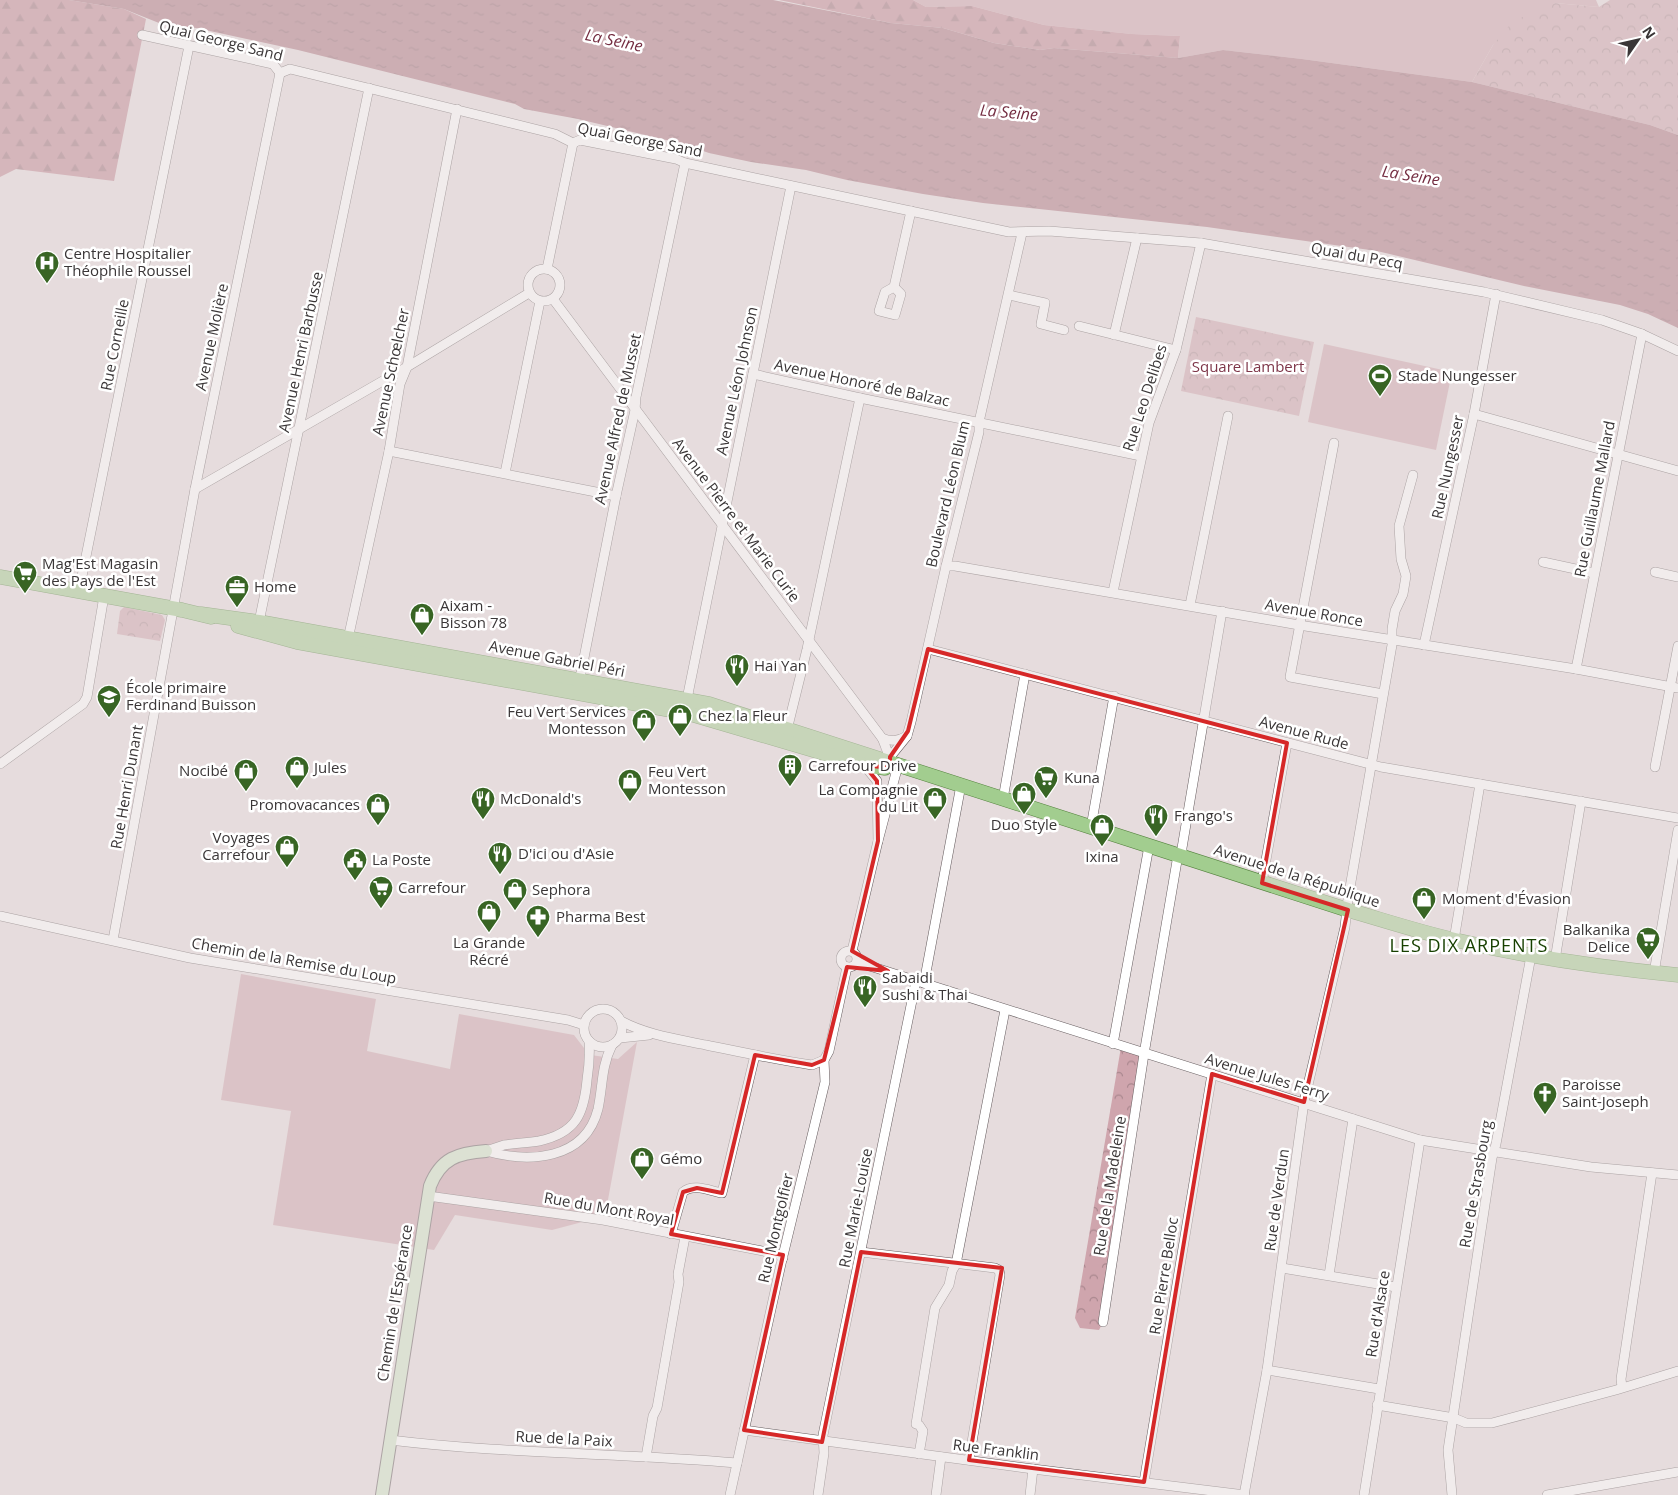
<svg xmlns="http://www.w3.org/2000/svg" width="1678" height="1495" font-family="'Open Sans',sans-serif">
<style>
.green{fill:#cfa5ad}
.forest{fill:url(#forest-firs)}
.park{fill:url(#park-crowns)}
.water{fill:url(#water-ripples)}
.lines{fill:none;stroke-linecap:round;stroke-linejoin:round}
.street-casing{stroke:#665d5f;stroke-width:10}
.secondary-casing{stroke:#665d5f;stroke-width:14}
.primary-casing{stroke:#55833f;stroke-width:15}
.street{stroke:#fff;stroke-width:9}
.secondary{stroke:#d0e6c7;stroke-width:12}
.primary{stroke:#a2cd8f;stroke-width:14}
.marked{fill:none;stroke:#d62828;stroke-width:4;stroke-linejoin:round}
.labels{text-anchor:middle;stroke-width:5;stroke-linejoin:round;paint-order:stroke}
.street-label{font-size:15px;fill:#3a3637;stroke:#fff}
.poi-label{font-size:15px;fill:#3a3637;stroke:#fff;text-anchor:start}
.park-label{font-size:15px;fill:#7e3649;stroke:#fff}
.water-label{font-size:16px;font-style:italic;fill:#742d41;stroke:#fff}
.quarter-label{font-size:18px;letter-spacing:1px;fill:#174000;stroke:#fff}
</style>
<defs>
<pattern id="forest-firs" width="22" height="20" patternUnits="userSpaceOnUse" patternTransform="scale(1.25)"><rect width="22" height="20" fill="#c18793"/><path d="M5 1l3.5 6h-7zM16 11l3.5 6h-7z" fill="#9e6f79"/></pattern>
<pattern id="park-crowns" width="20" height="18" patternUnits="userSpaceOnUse" patternTransform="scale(1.25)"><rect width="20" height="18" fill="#cfa5ad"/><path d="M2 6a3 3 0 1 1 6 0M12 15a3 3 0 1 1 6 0" fill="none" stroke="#a9878e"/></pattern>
<pattern id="water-ripples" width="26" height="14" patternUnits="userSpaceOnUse" patternTransform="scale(1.25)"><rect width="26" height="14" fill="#ad7581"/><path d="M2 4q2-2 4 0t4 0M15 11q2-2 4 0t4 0" fill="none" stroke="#8e616a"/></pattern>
</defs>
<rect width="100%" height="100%" fill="#e6dcdd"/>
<g class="green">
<polygon points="913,0 1596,0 1599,7 1555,3 1493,45 1472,82 1302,59 1223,50 1178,58 1180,36 1132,34 1044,25 972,6 926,7"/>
<polygon points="1324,344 1452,372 1436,450 1308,422"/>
<polygon points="241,974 376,999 367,1051 450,1069 459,1014 574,1035 584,1048 584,1054 618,1059 637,1042 605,1216 552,1230 455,1215 434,1250 273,1225 291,1111 221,1100"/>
</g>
<g class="forest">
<polygon points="0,0 69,0 124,9 146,19 114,181 16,169 0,177"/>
<polygon points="779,0 913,0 926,7 972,6 1044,25 1132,34 1180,36 1178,58 1054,48 1040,50 994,43 943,28 891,23"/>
</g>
<g class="park">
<polygon points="1610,0 1678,0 1678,135 1650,125 1472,82 1493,45 1513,21 1555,3 1599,7"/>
<polygon points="1196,317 1314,342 1299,416 1181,391"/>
<polygon points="124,607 162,615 165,620 160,641 117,634 120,611"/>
<polygon points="1121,1047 1144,1054 1103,1322 1099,1330 1080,1328 1075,1318"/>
</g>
<polygon class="water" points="69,0 773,0 891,23 943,28 994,43 1040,50 1054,48 1178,58 1223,50 1302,59 1472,82 1650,125 1678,135 1678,328 1648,314 1620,305 1524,286 1377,251 1207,227 983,203 923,194 847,180 806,170 751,162 709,153 683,144 578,119 524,109 515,104 298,50 196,28 159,23 124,9"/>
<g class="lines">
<defs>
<g id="street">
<polyline points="142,35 273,64 280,73"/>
<polyline points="280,73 290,69 555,134 573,143 580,140 676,159 685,163 1009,232 1049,231 1201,243 1484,292 1602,320 1642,334 1678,351"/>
<circle cx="544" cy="285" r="16"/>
<polyline points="547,269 573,143"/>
<polyline points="894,287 911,211"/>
<polygon points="894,287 901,294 895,315 879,311 885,292"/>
<polyline points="1009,295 1045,303 1041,324 1064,330"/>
<path d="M553,299L882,738C887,749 889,760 897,769L878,841L877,781L864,765"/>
<polyline points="1079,326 1176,350"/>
<polyline points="1114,335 1137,238"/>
<polyline points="753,374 860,398 1141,456"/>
<polyline points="1474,414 1678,471"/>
<polyline points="1334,443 1290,677 1383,694"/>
<polyline points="389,451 616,496"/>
<polyline points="505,473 540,301"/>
<polyline points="195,489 407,367 529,293"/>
<polyline points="1543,562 1594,573"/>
<polyline points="946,566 955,566 1299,625 1576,669 1678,688"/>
<polyline points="1655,572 1678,577"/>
<polyline points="79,591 189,46"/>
<polyline points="1113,592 1149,423 1176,350 1201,243"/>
<polyline points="1190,605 1228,416"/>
<polyline points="259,622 369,88"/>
<polyline points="348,639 389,451 400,384 407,367 457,109"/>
<polyline points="1424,645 1474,414 1496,294"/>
<polyline points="928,649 1381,767 1678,818"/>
<polyline points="1576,669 1642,334"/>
<polyline points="578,680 581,673 616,496 635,410 636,397 685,163"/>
<polyline points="687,699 791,186"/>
<polyline points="787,730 807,649 860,398"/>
<path d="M882,738C891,742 898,741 907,736"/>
<polyline points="890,757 907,736 911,722 946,566 979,432 979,422 1022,233"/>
<polyline points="0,764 83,704 87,697 104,596"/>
<polyline points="1655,767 1678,646"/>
<polyline points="1003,799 1025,674"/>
<polyline points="1091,827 1114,696"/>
<polyline points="1182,857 1182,848 1222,611"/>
<polyline points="1262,882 1287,743"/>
<polyline points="0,916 190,958 568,1020 584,1025"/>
<polyline points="113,940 195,489 280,73"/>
<polyline points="1454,940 1480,784"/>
<circle cx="849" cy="959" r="8"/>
<polyline points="852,951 878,841"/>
<polyline points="1555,960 1581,801"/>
<polyline points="857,962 1420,1140 1591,1167 1678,1175"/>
<polyline points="1654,973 1678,830"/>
<polyline points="924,983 961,785"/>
<circle cx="603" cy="1028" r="19"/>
<path d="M621,1021C647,1035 677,1039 706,1045C741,1052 777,1060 812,1065L824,1060"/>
<polyline points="620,1038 649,1035"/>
<polyline points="1113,1044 1149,846"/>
<path d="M486,1151C528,1163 585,1161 598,1109C603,1086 601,1067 612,1045"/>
<path d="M486,1151C492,1149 498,1147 504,1145C516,1143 528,1143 539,1141C576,1133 584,1114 587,1080C589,1067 590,1054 589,1041"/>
<polyline points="428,1196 603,1220 778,1254 783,1258"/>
<path d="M671,1234L683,1192C694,1183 710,1191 722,1193L755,1055"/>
<polyline points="861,1252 995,1268 999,1270 1000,1275 969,1460"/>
<polyline points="1282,1268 1396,1287"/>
<polyline points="1329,1275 1353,1119"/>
<polyline points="1103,1322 1144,1054 1178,855"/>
<polyline points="1267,1370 1379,1389"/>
<polyline points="1622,1387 1621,1379 1652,1173"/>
<polyline points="1377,1405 1454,1418 1466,1423 1492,1423 1616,1390 1678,1371"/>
<polyline points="744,1430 1033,1469 1245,1495"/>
<path d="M390,1440C505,1454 621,1453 737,1463"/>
<polyline points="919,1454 923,1431 919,1425 916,1424 935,1308 949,1285 952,1271 956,1264 1005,1010"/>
<polyline points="646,1457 653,1416 657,1408 679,1282 678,1274 685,1237"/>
<polyline points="1144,1482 1212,1074"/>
<polyline points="730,1495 781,1264 825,1082 824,1060 829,1051 847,967"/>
<polyline points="818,1495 824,1453 823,1435 916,981"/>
<polyline points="936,1495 941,1457"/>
<polyline points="1030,1495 1033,1469"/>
<polyline points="1244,1495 1267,1370 1304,1102 1345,927 1348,899 1392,645 1392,629 1395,611 1403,594 1406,576 1401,559 1399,526 1413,475"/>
<polyline points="1364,1495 1420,1140"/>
<polyline points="1452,1495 1448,1450 1492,1158 1496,1144 1531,956"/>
<polyline points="1547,1495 1678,1472"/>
</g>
<path id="secondary" d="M382,1495L430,1186C441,1158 458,1153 486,1151"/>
<g id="primary">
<polyline points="0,577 182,610 211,617"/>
<path d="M201,614L259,622L709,704L1348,910C1383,920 1419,932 1455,940C1528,957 1603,968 1678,975"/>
<polyline points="238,626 297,642 687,713 864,765 885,768"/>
</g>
</defs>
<use href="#street" class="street-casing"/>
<use href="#secondary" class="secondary-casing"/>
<use href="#primary" class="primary-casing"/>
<use href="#street" class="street"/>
<use href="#secondary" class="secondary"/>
<use href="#primary" class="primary"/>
</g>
<path d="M0 0H1678V1495H0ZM928,649L1287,743L1262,883L1348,910L1304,1102L1212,1074L1144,1482L969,1460L1002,1268L861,1252L822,1442L744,1430L783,1255L671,1234L683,1192L697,1188L722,1193L755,1055L812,1065L824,1060L847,967L888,971L852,951L878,841L877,781L864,765L890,768V757L908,731Z" fill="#e6dcdd" fill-opacity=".55" fill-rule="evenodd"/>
<path class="marked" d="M928,649L1287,743L1262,883L1348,910L1304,1102L1212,1074L1144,1482L969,1460L1002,1268L861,1252L822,1442L744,1430L783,1255L671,1234L683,1192L697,1188L722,1193L755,1055L812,1065L824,1060L847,967L888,971L852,951L878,841L877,781L864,765L890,768V757L908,731Z"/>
<defs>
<symbol id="hospital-pin" viewBox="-11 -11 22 30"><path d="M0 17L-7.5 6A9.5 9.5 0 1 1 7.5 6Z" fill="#386524" stroke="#fff"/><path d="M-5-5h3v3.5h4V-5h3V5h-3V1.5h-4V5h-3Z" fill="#fff"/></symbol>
<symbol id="stadium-pin" viewBox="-11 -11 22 30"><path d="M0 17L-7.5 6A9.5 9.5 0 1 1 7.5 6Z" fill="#386524" stroke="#fff"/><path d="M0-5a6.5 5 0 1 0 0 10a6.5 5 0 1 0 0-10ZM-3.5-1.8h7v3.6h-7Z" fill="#fff"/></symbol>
<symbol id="supermarket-pin" viewBox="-11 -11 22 30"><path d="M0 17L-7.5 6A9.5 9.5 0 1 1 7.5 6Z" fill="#386524" stroke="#fff"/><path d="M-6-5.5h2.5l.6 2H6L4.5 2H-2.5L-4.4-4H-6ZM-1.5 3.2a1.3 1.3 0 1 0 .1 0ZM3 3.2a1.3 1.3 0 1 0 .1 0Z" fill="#fff"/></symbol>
<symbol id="office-pin" viewBox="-11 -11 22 30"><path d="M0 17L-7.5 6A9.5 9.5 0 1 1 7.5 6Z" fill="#386524" stroke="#fff"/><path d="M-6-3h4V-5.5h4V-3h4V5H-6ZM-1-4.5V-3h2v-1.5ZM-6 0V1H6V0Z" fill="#fff"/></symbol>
<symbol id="shop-pin" viewBox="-11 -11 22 30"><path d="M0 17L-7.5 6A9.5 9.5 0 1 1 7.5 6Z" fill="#386524" stroke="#fff"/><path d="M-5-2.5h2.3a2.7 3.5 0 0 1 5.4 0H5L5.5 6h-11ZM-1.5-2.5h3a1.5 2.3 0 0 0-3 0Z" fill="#fff"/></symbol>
<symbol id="restaurant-pin" viewBox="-11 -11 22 30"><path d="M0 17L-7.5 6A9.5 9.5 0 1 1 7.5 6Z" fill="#386524" stroke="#fff"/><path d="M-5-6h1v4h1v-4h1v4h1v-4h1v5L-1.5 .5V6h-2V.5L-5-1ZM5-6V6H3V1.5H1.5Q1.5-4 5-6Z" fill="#fff"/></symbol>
<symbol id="school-pin" viewBox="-11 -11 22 30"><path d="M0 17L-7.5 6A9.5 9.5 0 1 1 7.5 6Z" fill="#386524" stroke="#fff"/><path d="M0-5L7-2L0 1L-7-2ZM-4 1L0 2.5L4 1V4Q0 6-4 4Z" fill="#fff"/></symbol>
<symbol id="building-pin" viewBox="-11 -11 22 30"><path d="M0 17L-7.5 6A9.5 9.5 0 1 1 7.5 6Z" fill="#386524" stroke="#fff"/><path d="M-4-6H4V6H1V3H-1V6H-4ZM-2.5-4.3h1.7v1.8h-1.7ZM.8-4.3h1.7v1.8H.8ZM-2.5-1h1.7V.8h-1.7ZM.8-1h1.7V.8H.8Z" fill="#fff"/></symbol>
<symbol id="civic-pin" viewBox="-11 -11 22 30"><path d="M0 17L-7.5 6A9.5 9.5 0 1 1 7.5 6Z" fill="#386524" stroke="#fff"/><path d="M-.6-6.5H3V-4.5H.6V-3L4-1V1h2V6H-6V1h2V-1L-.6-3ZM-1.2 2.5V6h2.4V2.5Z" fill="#fff"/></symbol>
<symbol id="pharmacy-pin" viewBox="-11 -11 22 30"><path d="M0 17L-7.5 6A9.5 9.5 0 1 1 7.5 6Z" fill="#386524" stroke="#fff"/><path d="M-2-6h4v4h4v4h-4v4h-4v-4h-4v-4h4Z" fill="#fff"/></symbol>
<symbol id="church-pin" viewBox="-11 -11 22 30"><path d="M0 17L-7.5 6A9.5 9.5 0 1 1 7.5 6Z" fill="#386524" stroke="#fff"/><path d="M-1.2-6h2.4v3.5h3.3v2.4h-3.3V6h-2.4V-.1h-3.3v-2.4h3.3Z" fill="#fff"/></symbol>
</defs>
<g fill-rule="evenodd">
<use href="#hospital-pin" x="33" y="249" width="28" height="38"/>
<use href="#stadium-pin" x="1366" y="362" width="28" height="38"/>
<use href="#supermarket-pin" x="11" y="559" width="28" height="38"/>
<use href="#office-pin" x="223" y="573" width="28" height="38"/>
<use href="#shop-pin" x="408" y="601" width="28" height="38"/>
<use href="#restaurant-pin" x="723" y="652" width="28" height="38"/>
<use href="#school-pin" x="95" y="683" width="28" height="38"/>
<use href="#shop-pin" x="666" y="702" width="28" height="38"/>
<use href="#shop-pin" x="630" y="707" width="28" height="38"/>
<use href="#building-pin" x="776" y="752" width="28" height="38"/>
<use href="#shop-pin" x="283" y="754" width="28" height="38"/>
<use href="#shop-pin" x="232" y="757" width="28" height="38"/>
<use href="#supermarket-pin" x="1032" y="764" width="28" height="38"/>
<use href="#shop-pin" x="616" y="767" width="28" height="38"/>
<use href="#shop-pin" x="1010" y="780" width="28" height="38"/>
<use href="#restaurant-pin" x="469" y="785" width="28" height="38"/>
<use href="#shop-pin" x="921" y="785" width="28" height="38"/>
<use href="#shop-pin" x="364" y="791" width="28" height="38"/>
<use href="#restaurant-pin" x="1142" y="802" width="28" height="38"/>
<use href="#shop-pin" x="1088" y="812" width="28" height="38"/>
<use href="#shop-pin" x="273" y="833" width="28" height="38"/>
<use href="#restaurant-pin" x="486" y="840" width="28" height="38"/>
<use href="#civic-pin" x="341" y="846" width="28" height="38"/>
<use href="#supermarket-pin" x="367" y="874" width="28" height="38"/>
<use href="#shop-pin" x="501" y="876" width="28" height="38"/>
<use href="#shop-pin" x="1410" y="885" width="28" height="38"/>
<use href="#shop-pin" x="475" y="898" width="28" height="38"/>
<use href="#pharmacy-pin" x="524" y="903" width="28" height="38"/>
<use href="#supermarket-pin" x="1634" y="925" width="28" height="38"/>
<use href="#restaurant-pin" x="851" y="973" width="28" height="38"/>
<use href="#church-pin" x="1531" y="1080" width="28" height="38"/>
<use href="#shop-pin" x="628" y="1145" width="28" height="38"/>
</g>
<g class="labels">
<g class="street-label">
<text transform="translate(221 41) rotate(14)" y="5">Quai George Sand</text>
<text transform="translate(640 140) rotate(11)" y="5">Quai George Sand</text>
<text transform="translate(1357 256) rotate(10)" y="5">Quai du Pecq</text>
<text transform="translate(212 337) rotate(-78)" y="5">Avenue Molière</text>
<text transform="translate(115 345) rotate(-79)" y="5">Rue Corneille</text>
<text transform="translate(301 352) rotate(-78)" y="5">Avenue Henri Barbusse</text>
<text transform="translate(391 372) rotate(-78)" y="5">Avenue Schœlcher</text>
<text transform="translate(737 381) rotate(-78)" y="5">Avenue Léon Johnson</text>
<text transform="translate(862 383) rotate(12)" y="5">Avenue Honoré de Balzac</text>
<text transform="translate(1145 398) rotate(-72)" y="5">Rue Leo Delibes</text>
<text transform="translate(618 419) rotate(-78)" y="5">Avenue Alfred de Musset</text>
<text transform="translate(1448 467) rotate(-78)" y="5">Rue Nungesser</text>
<text transform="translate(948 494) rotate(-77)" y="5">Boulevard Léon Blum</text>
<text transform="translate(1595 499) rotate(-79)" y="5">Rue Guillaume Mallard</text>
<text transform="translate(736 520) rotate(53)" y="5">Avenue Pierre et Marie Curie</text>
<text transform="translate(1314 613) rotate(10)" y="5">Avenue Ronce</text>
<text transform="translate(557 659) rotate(11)" y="5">Avenue Gabriel Péri</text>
<text transform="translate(1304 733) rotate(15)" y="5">Avenue Rude</text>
<text transform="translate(127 787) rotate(-80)" y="5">Rue Henri Dunant</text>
<text transform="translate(1297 876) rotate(18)" y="5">Avenue de la République</text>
<text transform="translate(294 961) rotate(10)" y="5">Chemin de la Remise du Loup</text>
<text transform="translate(1267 1077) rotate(17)" y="5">Avenue Jules Ferry</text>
<text transform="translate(1476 1184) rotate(-80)" y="5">Rue de Strasbourg</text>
<text transform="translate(1110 1186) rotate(-81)" y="5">Rue de la Madeleine</text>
<text transform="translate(1277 1200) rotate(-82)" y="5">Rue de Verdun</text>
<text transform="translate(856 1208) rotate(-79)" y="5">Rue Marie-Louise</text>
<text transform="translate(609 1209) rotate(10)" y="5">Rue du Mont Royal</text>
<text transform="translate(776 1228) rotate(-77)" y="5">Rue Montgolfier</text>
<text transform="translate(1164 1276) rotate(-81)" y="5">Rue Pierre Belloc</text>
<text transform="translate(395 1303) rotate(-81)" y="5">Chemin de l'Espérance</text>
<text transform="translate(1378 1314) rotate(-81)" y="5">Rue d'Alsace</text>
<text transform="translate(564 1439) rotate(3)" y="5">Rue de la Paix</text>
<text transform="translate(996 1450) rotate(7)" y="5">Rue Franklin</text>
</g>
<g class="poi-label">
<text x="64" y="259">Centre Hospitalier<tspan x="64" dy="17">Théophile Roussel</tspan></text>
<text x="1398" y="381">Stade Nungesser</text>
<text x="42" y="569">Mag'Est Magasin<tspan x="42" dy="17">des Pays de l'Est</tspan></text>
<text x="254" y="592">Home</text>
<text x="440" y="611">Aixam -<tspan x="440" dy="17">Bisson 78</tspan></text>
<text x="754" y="671">Hai Yan</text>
<text x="126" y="693">École primaire<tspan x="126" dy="17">Ferdinand Buisson</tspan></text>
<text x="626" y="717" text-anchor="end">Feu Vert Services<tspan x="626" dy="17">Montesson</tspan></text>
<text x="698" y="721">Chez la Fleur</text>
<text x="808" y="771">Carrefour Drive</text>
<text x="314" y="773">Jules</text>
<text x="228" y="776" text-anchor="end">Nocibé</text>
<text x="648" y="777">Feu Vert<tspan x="648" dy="17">Montesson</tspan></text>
<text x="1064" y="783">Kuna</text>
<text x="918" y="795" text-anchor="end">La Compagnie<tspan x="918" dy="17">du Lit</tspan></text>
<text x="500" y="804">McDonald's</text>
<text x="360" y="810" text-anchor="end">Promovacances</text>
<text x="1174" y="821">Frango's</text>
<text x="1024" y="830" text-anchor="middle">Duo Style</text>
<text x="270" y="843" text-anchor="end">Voyages<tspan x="270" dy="17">Carrefour</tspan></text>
<text x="518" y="859">D'ici ou d'Asie</text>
<text x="1102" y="862" text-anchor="middle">Ixina</text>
<text x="372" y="865">La Poste</text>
<text x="398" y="893">Carrefour</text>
<text x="532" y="895">Sephora</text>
<text x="1442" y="904">Moment d'Évasion</text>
<text x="556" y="922">Pharma Best</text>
<text x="1630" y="935" text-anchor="end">Balkanika<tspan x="1630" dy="17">Delice</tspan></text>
<text x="489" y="948" text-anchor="middle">La Grande<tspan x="489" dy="17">Récré</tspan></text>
<text x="882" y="983">Sabaidi<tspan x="882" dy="17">Sushi &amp; Thai</tspan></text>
<text x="1562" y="1090">Paroisse<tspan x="1562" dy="17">Saint-Joseph</tspan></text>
<text x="660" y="1164">Gémo</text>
</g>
<g class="park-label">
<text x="1248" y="372">Square Lambert</text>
</g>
<g class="water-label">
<text transform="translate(614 40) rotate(12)" y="6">La Seine</text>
<text transform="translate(1009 112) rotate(5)" y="6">La Seine</text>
<text transform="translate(1411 175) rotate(9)" y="6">La Seine</text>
</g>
<g class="quarter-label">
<text x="1469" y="952">LES DIX ARPENTS</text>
</g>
</g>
<g transform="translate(1638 40) rotate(56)" stroke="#ffffff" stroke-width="4" paint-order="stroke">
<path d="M0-4L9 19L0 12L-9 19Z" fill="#3a3637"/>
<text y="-8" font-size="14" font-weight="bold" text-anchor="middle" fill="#3a3637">N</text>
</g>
</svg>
